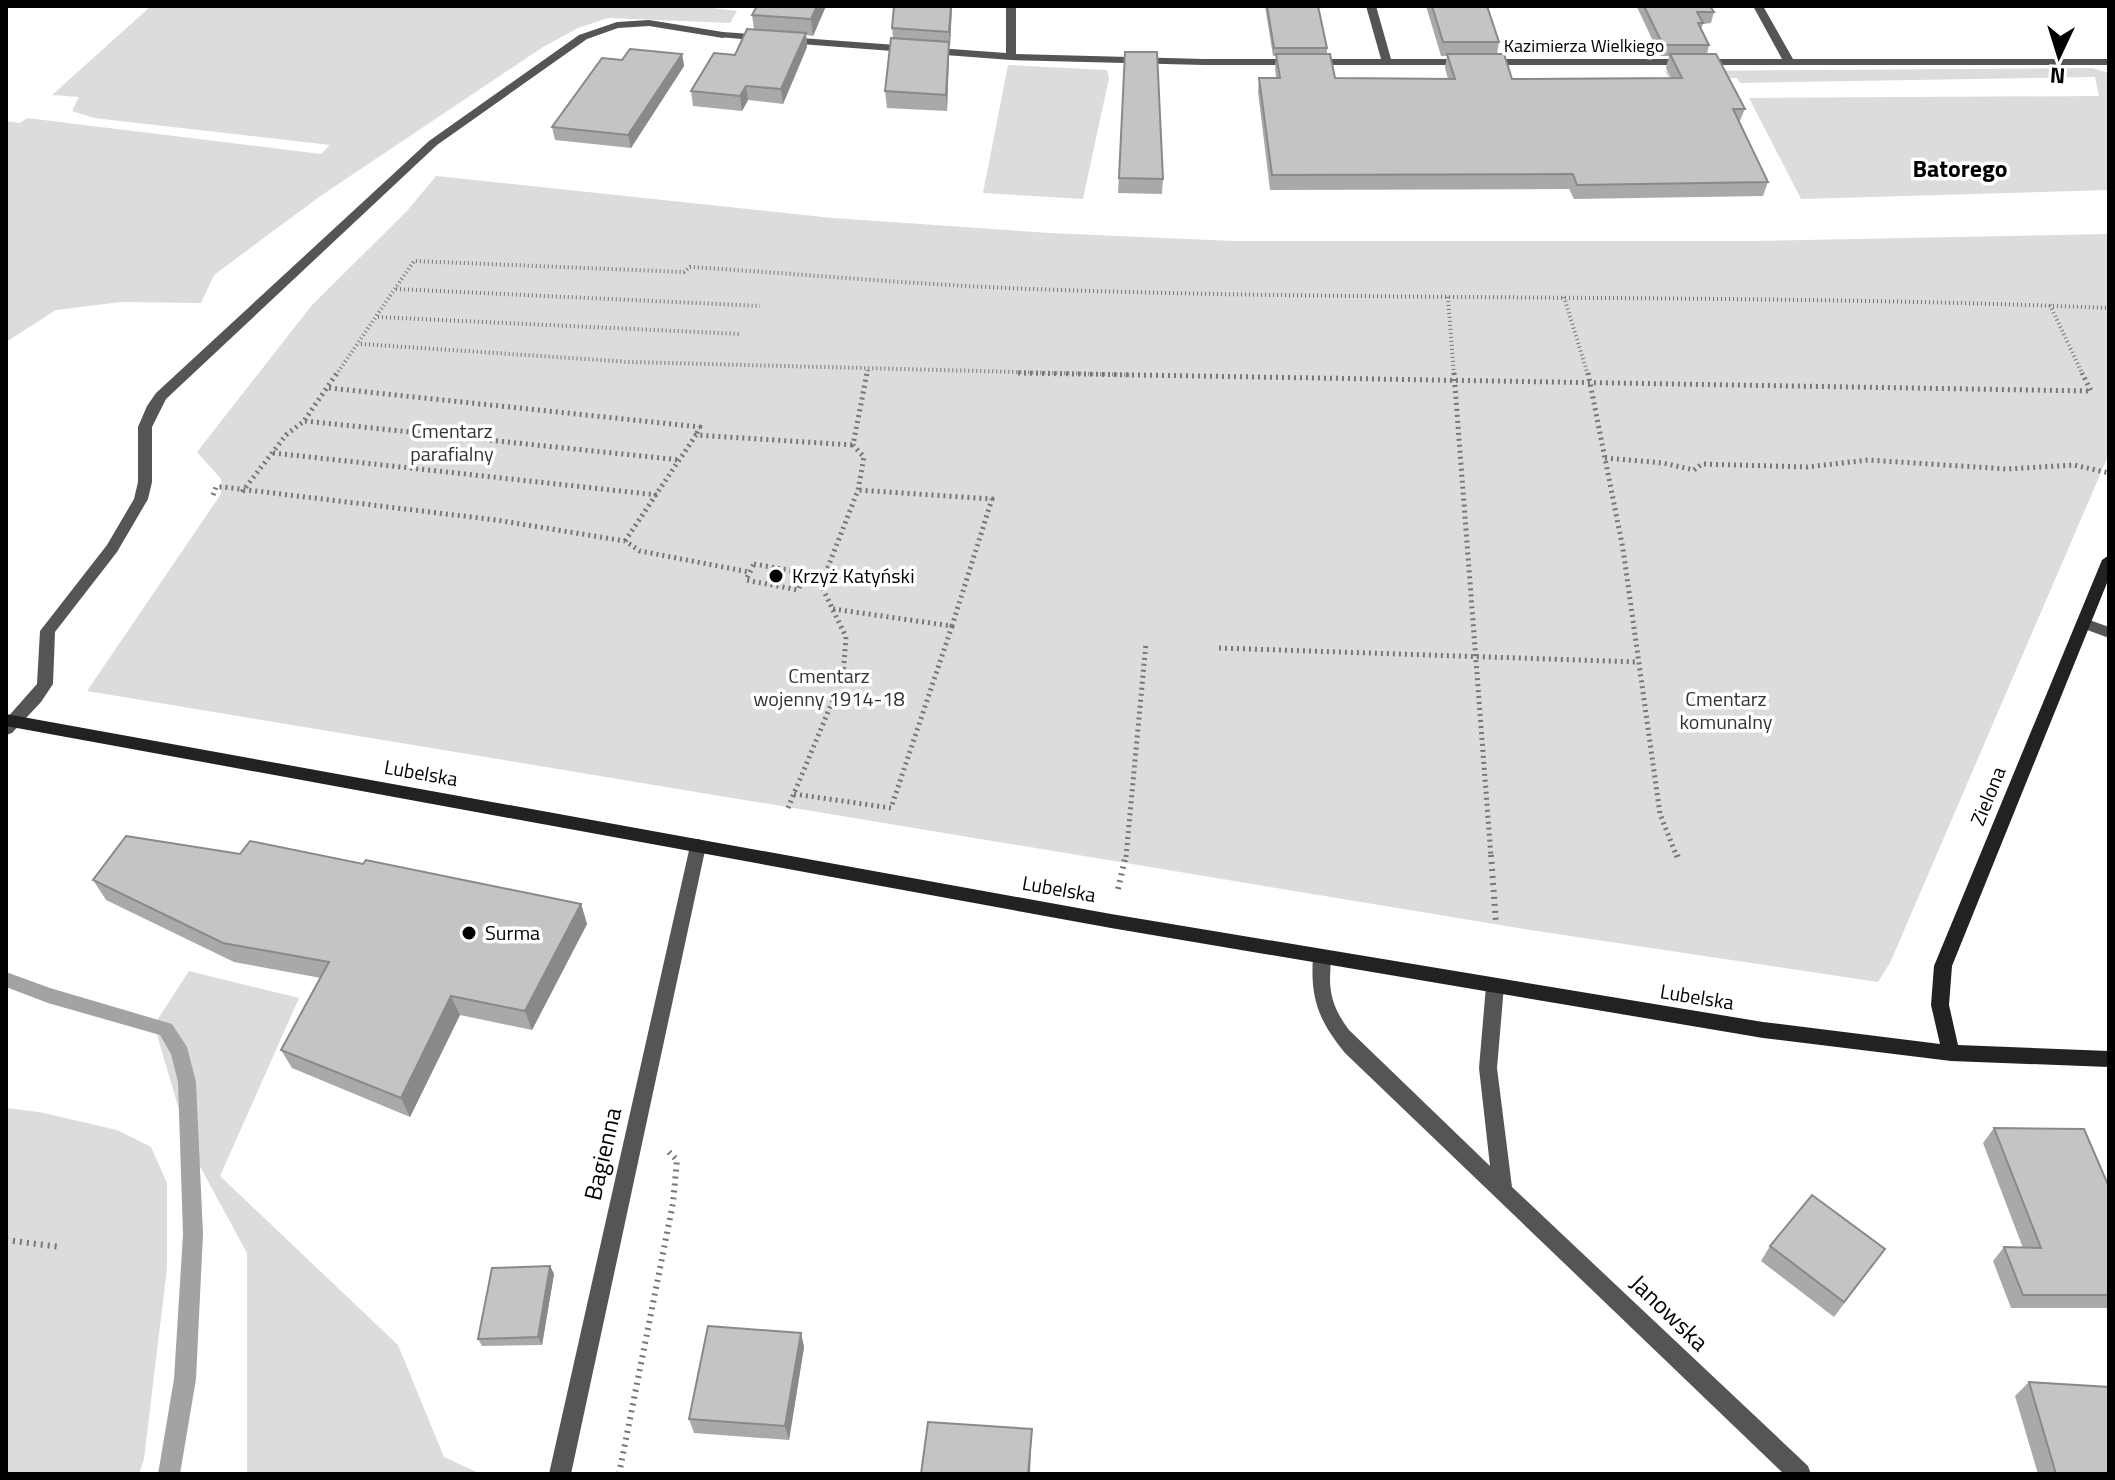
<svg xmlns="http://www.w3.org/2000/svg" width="2115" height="1480" font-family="'Titillium Web',sans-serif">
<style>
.green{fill:#dcdcdc}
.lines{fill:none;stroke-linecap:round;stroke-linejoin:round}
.stream{fill:#a3a3a3;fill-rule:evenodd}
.path-far2{stroke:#777;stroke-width:4;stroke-dasharray:1 3;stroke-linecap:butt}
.path-far1{stroke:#777;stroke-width:5;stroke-dasharray:2 4;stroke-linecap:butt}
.path{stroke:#777;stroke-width:6;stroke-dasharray:2 5;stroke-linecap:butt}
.lane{fill:#555;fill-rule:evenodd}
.street{fill:#555;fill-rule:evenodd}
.secondary{fill:#222;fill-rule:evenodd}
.wall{fill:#a9a9a9}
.shaded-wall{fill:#898989}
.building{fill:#c4c4c4;stroke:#898989;stroke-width:2}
.poi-dot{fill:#000;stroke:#fff;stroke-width:3}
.labels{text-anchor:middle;stroke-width:7;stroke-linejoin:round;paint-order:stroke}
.far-street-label{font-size:18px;fill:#000;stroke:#fff}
.park-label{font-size:20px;fill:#333;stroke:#fff}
.poi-label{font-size:20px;fill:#000;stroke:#fff;text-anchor:start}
.street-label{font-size:20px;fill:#000;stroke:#fff}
.far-district-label{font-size:24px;font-weight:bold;fill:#000;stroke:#fff}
.near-street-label{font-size:24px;fill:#000;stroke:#fff}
</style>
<rect width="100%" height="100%" fill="#fff"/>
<g class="green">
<polygon points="151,6 697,6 737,11 730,23 608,18 578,28 543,47 319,197 214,275 201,303 121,302 56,310 6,342 6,121 20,123 27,118 321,154 330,145 94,118 72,111 79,97 52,95"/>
<polygon points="1008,65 1107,70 1109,78 1083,199 983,193"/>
<polygon points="2092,68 2109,73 2109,190 1801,199 1749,98 2099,96 2095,77 1740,83 1737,78 1669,79 1665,71"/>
<polygon points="436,176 833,218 1050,233 1233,241 1754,241 2109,234 2109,454 1890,963 1878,982 1530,930 87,691 221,494 221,479 197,452 312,305 407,211"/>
<polygon points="189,971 299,998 220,1176 398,1345 444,1457 481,1474 247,1474 247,1253 191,1150 154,1025"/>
<polygon points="6,1108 39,1112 117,1130 151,1147 167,1183 167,1268 144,1459 139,1474 6,1474"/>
</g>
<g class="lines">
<polygon class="stream" points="6,972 50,988 172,1024 187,1047 196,1082 203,1234 196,1379 180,1474 158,1474 174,1379 183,1234 178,1082 171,1054 160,1035 48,1003 6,987"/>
<g class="path-far2">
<polyline points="396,289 760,306"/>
<polyline points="1448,297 1454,375"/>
<polyline points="1564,297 1588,375"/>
<polyline points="2050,305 2083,375"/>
<polyline points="378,317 740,334"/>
<polyline points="361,344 630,362 1134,375"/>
<path d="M336,375L414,261L684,272L690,267C804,274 918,285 1032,289C1391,302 1750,293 2109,308"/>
<polyline points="867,375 868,370"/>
</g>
<g class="path-far1">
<polyline points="1018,373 2091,391 2082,373"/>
<polyline points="1454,373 1491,857"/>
<polyline points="1588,373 1623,549 1660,814 1677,857"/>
<polyline points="329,388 700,427 696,435"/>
<polyline points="305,421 680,460"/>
<polyline points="273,453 657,495"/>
<polyline points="1605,458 1663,463 1694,470 1702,464 1807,467 1868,460 2007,469 2074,465 2109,473"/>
<polyline points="242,492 286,435 304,421 337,373"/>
<polyline points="213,495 216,487 223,487 496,520 625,541 640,551 749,572"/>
<polyline points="625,541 696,435 853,445"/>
<polygon points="754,564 805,573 798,590 746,580"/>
<polyline points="802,580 821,585"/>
<polyline points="833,609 952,626 992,499 858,490"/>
<polyline points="1219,648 1638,662"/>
<polyline points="794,794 891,808 952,626"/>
<polyline points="788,808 843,676 846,637 821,585 858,490 864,457 853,445 867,373"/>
<polyline points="1126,857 1146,643"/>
</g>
<g class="path">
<polyline points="1491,855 1496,924"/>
<polyline points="1677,855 1679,861"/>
<polyline points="1118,889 1126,855"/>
<polyline points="6,1240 60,1247"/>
<polyline points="619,1474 673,1203 677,1160 669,1152"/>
</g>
<polygon class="lane" points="649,20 723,32 728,35 723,38 649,26 618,28 587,39 437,145 166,399 152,427 152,482 148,499 117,552 55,632 53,684 41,702 12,733 6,735 6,719 37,684 40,631 107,545 134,499 138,482 138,427 147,406 156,393 429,141 579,35 617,22"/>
<g class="street">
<polygon points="1006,6 1016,6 1016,54 1204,59 1381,59 1366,6 1376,6 1391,59 1782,59 1753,6 1763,6 1793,59 2109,59 2109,65 1204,65 1011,60 787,43 782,40 787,37 1006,53"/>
<polygon points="723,32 764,35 769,38 764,41 719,37 719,33"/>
<polygon points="2084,618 2109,627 2109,638 2079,627 2076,623"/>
<polygon points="698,839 704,841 706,846 571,1474 549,1474 690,846 692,841"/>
<path d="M1322,950L1328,952C1332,961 1330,969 1330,979C1330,999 1337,1014 1349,1030L1490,1166L1479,1068L1486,986L1489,981L1495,979L1501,981L1504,986L1497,1068L1512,1187L1808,1466L1811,1474H1784L1345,1053C1319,1021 1310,999 1313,957L1316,952Z"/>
</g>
<polygon class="secondary" points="2109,555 2109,578 1952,966 1949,1005 1958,1045 2109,1051 2109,1067 1951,1061 1763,1038 1111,928 6,726 6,714 1111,914 1763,1022 1940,1044 1931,1005 1934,966 2102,560"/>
</g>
<g class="wall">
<polygon points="757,6 826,6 813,36 806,35 807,47 783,104 748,100 742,111 693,106 691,91 735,55 754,29 752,15"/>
<polygon points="894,6 952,6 950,46 949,46 947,111 887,108 885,91 893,38 892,28"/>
<polygon points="1265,6 1318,6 1327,48 1327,54 1335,78 1448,79 1445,68 1447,56 1441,56 1426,6 1487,6 1499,42 1497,54 1512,79 1671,78 1666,68 1669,56 1660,56 1637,7 1565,7 1564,6 1710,6 1714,12 1711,23 1703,24 1701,29 1709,45 1707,54 1745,109 1739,123 1768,182 1763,196 1574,199 1569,189 1270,190 1258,92 1259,78 1276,78 1275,68 1276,56 1273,56"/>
<polygon points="1125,52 1163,179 1162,194 1118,193"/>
<polygon points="682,54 684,66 631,148 555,140 552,127 622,60"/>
<polygon points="240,854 363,864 581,904 587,924 532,1030 460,1015 410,1117 292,1068 281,1050 321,978 234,962 106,900 93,880"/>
<polygon points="1994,1128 2109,1187 2109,1308 2011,1308 1993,1261 2004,1247 2023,1248 1983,1143"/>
<polygon points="1770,1246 1885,1249 1834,1317 1761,1261"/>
<polygon points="550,1266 554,1274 542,1345 482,1346 478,1339"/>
<polygon points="801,1333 804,1347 789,1440 694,1433 689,1419"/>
<polygon points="2029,1382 2109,1474 2038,1474 2015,1396"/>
</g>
<g class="shaded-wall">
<polygon points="817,6 826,6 813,36 811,19"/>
<polygon points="951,6 952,6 950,46 949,32"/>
<polygon points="806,33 807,47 783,104 781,89"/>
<polygon points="949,42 949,58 947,111 946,95"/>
<polygon points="682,54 684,66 631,148 628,135"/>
<polygon points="746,86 748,100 742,111 740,96"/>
<polygon points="581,904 587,924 532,1030 525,1011"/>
<polygon points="451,996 460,1015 410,1117 401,1098"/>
<polygon points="550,1266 554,1274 542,1345 538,1337"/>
<polygon points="801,1333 804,1347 789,1440 785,1426"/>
<polygon points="1032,1429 1030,1474 1028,1474"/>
</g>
<g class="building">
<polygon points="757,6 817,6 811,19 752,15"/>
<polygon points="894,6 951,6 949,32 892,28"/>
<polygon points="1267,6 1318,6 1327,48 1274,48"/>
<polygon points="1432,6 1487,6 1499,42 1443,42"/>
<polygon points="1644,6 1710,6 1714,12 1697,12 1703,23 1698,23 1709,45 1663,45"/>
<polygon points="747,29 806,33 781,89 746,86 740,96 691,91 714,53 735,55"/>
<polygon points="891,38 949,42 946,95 885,91"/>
<polygon points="630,49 682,54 628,135 552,127 602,58 622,60"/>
<polygon points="1125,52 1157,52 1163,179 1119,178"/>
<polygon points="1276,54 1330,54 1335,78 1455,79 1447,54 1504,54 1512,79 1682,78 1670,54 1716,54 1745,109 1733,109 1768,182 1577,185 1573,174 1272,175 1259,78 1280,78"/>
<polygon points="126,836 240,854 250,841 363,864 366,860 581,904 525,1011 451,996 401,1098 281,1050 329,962 223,943 93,880"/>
<polygon points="1994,1128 2084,1129 2109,1187 2109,1295 2023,1295 2004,1247 2041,1248"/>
<polygon points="1812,1195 1885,1249 1844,1302 1770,1246"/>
<polygon points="550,1266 538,1337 478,1339 492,1268"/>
<polygon points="708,1326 801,1333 785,1426 689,1419"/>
<polygon points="2029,1382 2109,1387 2109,1474 2056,1474"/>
<polygon points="928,1422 1032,1429 1028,1474 921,1474"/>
</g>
<g class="poi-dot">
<circle cx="776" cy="576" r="8"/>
<circle cx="469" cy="933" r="8"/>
</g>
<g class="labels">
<g class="far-street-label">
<text x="1584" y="52">Kazimierza Wielkiego</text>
</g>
<g class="park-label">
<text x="452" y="438">Cmentarz<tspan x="452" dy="23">parafialny</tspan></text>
<text x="829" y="683">Cmentarz<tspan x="829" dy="23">wojenny 1914-18</tspan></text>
<text x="1726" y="706">Cmentarz<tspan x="1726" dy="23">komunalny</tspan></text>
</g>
<g class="poi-label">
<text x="792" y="583">Krzyż Katyński</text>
<text x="485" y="940">Surma</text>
</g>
<g class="street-label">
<text transform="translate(421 773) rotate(10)" y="7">Lubelska</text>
<text transform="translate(1988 796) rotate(-68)" y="7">Zielona</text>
<text transform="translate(1059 889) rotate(10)" y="7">Lubelska</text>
<text transform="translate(1697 997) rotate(9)" y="7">Lubelska</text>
</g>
<g class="far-district-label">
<text x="1960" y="177">Batorego</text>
</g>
<g class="near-street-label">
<text transform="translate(603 1154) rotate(-77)" y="8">Bagienna</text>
<text transform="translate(1669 1313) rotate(44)" y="8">Janowska</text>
</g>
</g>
<rect width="2115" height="1480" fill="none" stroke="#000000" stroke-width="16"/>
<g transform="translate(2059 56) rotate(184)" stroke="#ffffff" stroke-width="6" paint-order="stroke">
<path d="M0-6L14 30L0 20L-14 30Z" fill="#000000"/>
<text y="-12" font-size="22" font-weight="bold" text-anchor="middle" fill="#000000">N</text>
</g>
</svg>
